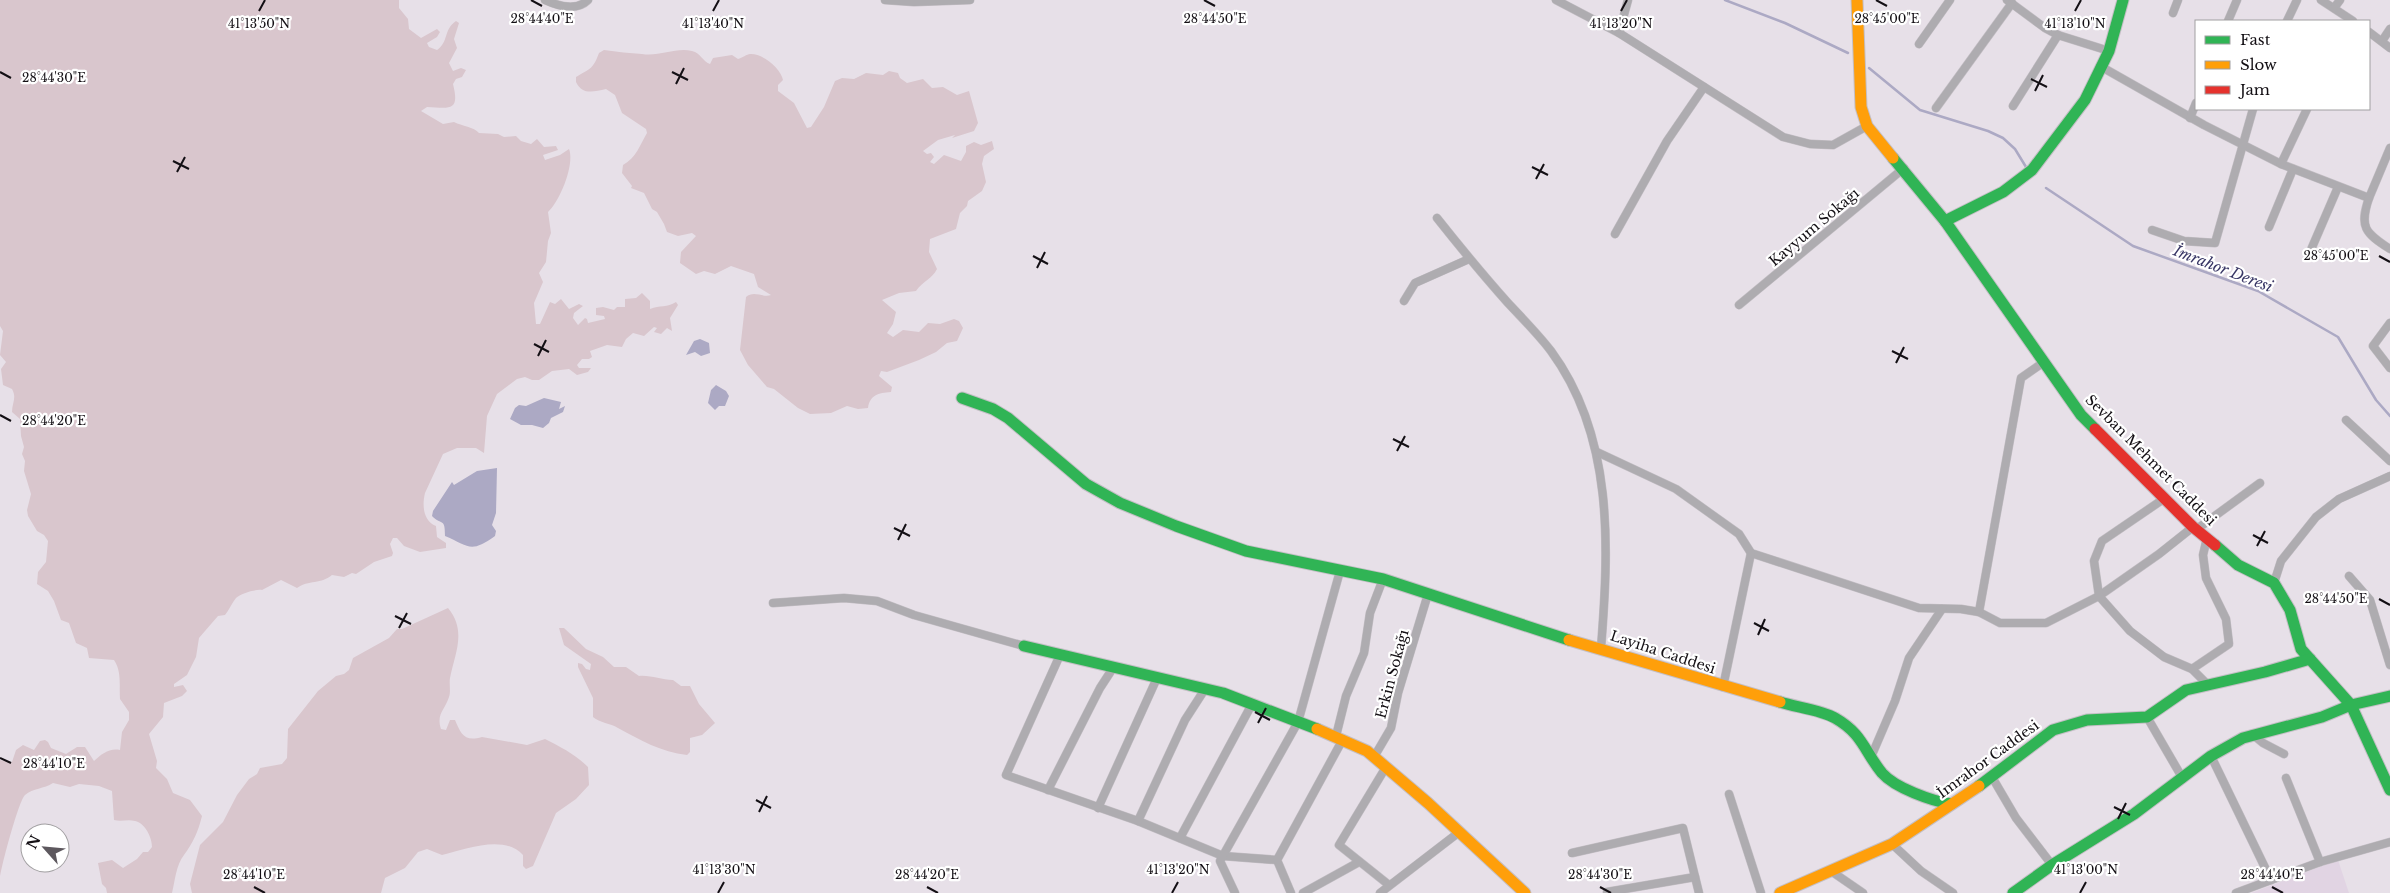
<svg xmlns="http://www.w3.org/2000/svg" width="2390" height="893" font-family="'Libre Baskerville',serif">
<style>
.built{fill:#e1d4e3}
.green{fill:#d9c6cd}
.water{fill:#aca9c4}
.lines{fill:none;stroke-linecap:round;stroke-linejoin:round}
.stream{stroke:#aca9c4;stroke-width:2.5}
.street-casing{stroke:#c4bfc5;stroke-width:9}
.fast-casing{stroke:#c4bfc5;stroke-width:13}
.slow-casing{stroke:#c4bfc5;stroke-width:13}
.jam-casing{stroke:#c4bfc5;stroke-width:13}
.street{stroke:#aeacb0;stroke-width:8}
.fast{stroke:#30b455;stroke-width:11}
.slow{stroke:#ff9f0a;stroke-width:11}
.jam{stroke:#e5322d;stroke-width:11}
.ticks{fill:none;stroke:#130f14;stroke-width:2}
.labels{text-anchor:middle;stroke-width:4.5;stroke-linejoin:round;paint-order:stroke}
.street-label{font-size:14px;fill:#130f14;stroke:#fff}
.water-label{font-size:15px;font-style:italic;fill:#393766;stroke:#fff}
.ticks-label{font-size:12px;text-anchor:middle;fill:#130f14;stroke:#fff;stroke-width:4.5;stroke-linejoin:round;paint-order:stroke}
</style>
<rect width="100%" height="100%" fill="#e7e0e8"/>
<polygon class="built" points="2338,860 2349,893 2251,893"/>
<g class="green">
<path d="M0,0H399V8L408,19L409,29L421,38L437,29L440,32L437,37L427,43L429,47L437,50C449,42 443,30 456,21L459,23L454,39L457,48L449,63L453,71L461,68L466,70L462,77L456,79L453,84C460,112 450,108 427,107L421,111L443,124L454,122C462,126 474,127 479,133L498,134L504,137L516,136L521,141L531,144L537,139L544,147L556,146L558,150L543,155L545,160L560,155L569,149C575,164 560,201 548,212L551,233L548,241L546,262L539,273L543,282L534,303L536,324H540L550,302L555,304L561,299L569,309L579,304L583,306L574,313L573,318L578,325L585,318L587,319L588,323L605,319L604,316L596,315V308L603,307L614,310L617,307H625V299L636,298L642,293L650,301V309C660,305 667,308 676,302L678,305L670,318L672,331L667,328L661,334L654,332L657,328L654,327L644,336L633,333L626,339L622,347L607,345L590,351L592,357L589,359H582L577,365L579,368H591L588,372L577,375L569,369L552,371L539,380H532L525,377L517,379L497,394L487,416L484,453L476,448H457L443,454L425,493C422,505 423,521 436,526L437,537L446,543V548L420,552L404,546L397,538H393L390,544L393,553L392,556L374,562L356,574L352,573L344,577L332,575C322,584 308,580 297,588L281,580L262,590C256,589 241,593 236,598C232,603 229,610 225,615L218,616L205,631L199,638L196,657L187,675L174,684V687L183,685L187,691L182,696L164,703L163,717L149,734L157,761L156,768L167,779L173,793L190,800L202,816C198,832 193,843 184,855C176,865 175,881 172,893H107L106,888L102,884L98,863L112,860L123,868L137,859L143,852H148L152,847C152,837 145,823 135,821C127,819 122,822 114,820L112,791L99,786L79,784L70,787L53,783C44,789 33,788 25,795C19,800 1,867 0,878V760L12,762L16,750L23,745L34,750L40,741L45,740L48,742L51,748L66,754L77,747H85L94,761C102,754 109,748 120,750L122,732L129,720V712L120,699C119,685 122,672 114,660L89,658L87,648L76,643L69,623L61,620L54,601L48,591L37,584L38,572L46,562L48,541L44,535L37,531L28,516L27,510L31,494L24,471L25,461L22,454L24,447L21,436L20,419L12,412C12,403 17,398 12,389L3,385L1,369L6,362L0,355L3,331L0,326Z"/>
<path d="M604,50C617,52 630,53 642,54C659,57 676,47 692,51C701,53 702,61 710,64L713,58L732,55L738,59C742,58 747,54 750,54C762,53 781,68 783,80L778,85V91L794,103L807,128L811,127L824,107L835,81L842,78L854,79L866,73L883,75L889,71L898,73L900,78L907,83L923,79L932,88L943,87L957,95L969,91L978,123L974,131L952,138L955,135L938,140L923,151L927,154L931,153L934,157L930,162L934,164L944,155L961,161L966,152V146L974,142L981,145L992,141L994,149L984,156L982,164L986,182L982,191L968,201L967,206L960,213L956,229L930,239L929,252L937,269C932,279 923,281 916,291L899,293L882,300L896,312L893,324L887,333L893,337L903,330L919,332L928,323L940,324L954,319L959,321L963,328L957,341L947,343L936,352L919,360L887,372L881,371L879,376L892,387L891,392C878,393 870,395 868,408L858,409L847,406L831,413L810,414L798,408L774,389L767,387L748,365L740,350L746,297C754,290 763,298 771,295L758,287L754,274L731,266L715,274L704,271L696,274L680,263L681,252L696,236L692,233L678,236L667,232L664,224L657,212L652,209L644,193L631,188L632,186L622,173L623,165C636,158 640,145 647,133L646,129L622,113L615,95L606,89C593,92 582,95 576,82V77C591,68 593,69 599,53Z"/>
<path d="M448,608C467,631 455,653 450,678C449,684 451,692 449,697C445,710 436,714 441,729L446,730L450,720H455C461,734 464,742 482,737L527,745L545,739C561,747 576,755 588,767L589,785L576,799L556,813L533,866L526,869L523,866V855C504,834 466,849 442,855L427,849L418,852L405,868L385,878L381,893H192L190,884L200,845L223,822L237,795L249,779L257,774L260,768L282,764L287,758L288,729L318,691L336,676L344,674L349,670L353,658L389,638L397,629H402Z"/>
<path d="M559,628H564L586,649L603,657L614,667H626L639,676C651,675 661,680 673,680L681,686H690L699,704L715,723L702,735L690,738V752L687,755C661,752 640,740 618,728C610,723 600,723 593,717V698L578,667V663L582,664L586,669L590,670L591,664L564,645Z"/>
</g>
<g class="water">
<polygon points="700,339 709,343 710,353 701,356 695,352 686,355 694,341"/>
<polygon points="716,385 726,391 729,396 725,406 719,406 715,410 708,403 711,390"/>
<polygon points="544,398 561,402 559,409 565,406 563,412 551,418 549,423 543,428 532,425 521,425 510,419 515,408 519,405 526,406"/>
<path d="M497,468L496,513L492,525L496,531L495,536C470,554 469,546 445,536C445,517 442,526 432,516L433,511L452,482L454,485L477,471Z"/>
</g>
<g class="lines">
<g class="stream">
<polyline points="1725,0 1785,23 1848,53"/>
<polyline points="1869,68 1920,110 1988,131 2003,138 2015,149 2026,167"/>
<polyline points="2046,188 2133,246 2258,291 2338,337 2376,400 2390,416"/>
</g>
<defs>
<g id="street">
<path d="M545,0C558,6 576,12 588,0"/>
<polyline points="885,0 914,2 970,0"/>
<polyline points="1556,0 1619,33 1783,137 1810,144 1833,145 1867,126"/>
<polyline points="2007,0 2045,28 2058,35 2109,51"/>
<polyline points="2321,0 2353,21"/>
<polyline points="2334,8 2340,0"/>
<polyline points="2173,13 2178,0"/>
<polyline points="2228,21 2237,0"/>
<polyline points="2287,21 2297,0"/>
<polyline points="2369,32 2390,48"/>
<polyline points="1619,33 1628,0"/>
<polyline points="2382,41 2390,29"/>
<polyline points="1919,44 1950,0"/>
<polyline points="2100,66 2204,125 2281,164 2369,198 2390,148"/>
<polyline points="2013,106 2058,35"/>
<polyline points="1936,108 2012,3"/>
<polyline points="2190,118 2196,103"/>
<polyline points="2281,164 2307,109"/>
<path d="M2369,198C2359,227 2365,233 2390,249"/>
<path d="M1437,218C1460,247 1483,275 1508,303C1522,318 1538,334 1551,351C1614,437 1609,546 1601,648"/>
<polyline points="2269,227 2293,169"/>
<polyline points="2152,230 2184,241 2215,243 2253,109"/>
<polyline points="1615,234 1667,141 1704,87"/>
<polyline points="2310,252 2338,187"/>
<polyline points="1404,301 1415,283 1469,259"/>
<polyline points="1739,305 1904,168"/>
<polyline points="2390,323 2373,346 2390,368"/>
<polyline points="2346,420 2390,461"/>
<polyline points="1597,452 1676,489 1739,534 1751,553 1919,608 1961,609 1979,612 2000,623 2046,623 2099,596 2159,554 2193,527"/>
<polyline points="2165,498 2102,541 2094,561 2099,596 2130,631 2164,657 2192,669 2207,684"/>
<polyline points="2197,529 2260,483"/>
<polyline points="2349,576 2370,600 2390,665"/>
<polyline points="2274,583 2281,561 2316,517 2339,499 2390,476"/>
<polyline points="773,603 844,598 877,601 914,615 1024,646"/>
<polyline points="1979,612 2021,378 2044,362"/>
<polyline points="1060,655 1006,775 1138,821 1223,856 1277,860"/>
<polyline points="2192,669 2229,644 2226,619 2206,578 2203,555 2207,538"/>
<polyline points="1723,687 1751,553"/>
<polyline points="2147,717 2183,779"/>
<polyline points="2252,734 2263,743 2284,754"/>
<polyline points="1336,736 1346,696 1364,653 1370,613 1383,579"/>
<polyline points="2211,756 2271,880"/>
<polyline points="1374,757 1391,728 1398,693 1428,594"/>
<polyline points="1871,757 1895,701 1909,658 1942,609"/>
<polyline points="1386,767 1339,845 1389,885"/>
<polyline points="1992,777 2016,818 2052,865"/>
<polyline points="2286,778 2320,862"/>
<polyline points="1048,790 1100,688 1113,668"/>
<polyline points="1729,794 1761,893"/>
<polyline points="1098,808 1157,678"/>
<polyline points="1138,821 1185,720 1205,689"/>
<polyline points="1180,838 1252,704"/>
<polyline points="1892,844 1921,871 1953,893"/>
<polyline points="1572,853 1683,828 1699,893"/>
<polyline points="1831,871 1863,893"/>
<polyline points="1607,892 1695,877"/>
<polyline points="1235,893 1220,861 1298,722 1340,571"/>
<polyline points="1291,893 1277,860 1343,739"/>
<polyline points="1303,893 1359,862"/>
<polyline points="1380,893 1458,833"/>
<polyline points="2236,893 2320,862 2390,842"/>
</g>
<g id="fast">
<polyline points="1893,158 1945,221 2081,415 2095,429"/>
<polyline points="1945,221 2003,192 2032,170 2085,100 2109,51 2123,0"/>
<polyline points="962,398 993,409 1008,418 1086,484 1120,503 1176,526 1246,551 1383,579 1569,640"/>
<polyline points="2215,545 2238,565 2274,583 2290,610 2301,649 2351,705 2390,790"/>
<polyline points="1024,646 1223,693 1317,729"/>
<path d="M1780,702C1795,707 1822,710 1835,718C1863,734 1864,751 1882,773C1895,788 1932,801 1951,804"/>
<polyline points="1979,786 2053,730 2087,720 2147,717 2186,690 2265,672 2310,659"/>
<polyline points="2013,893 2052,865 2134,814 2211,756 2243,738 2322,717 2351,705 2390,696"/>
</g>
<g id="slow">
<polyline points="1857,0 1861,107 1867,126 1893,158"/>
<polyline points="1569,640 1780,702"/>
<polyline points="1317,729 1367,751 1428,803 1525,893"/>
<polyline points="1780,893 1892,844 1979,786"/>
</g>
<polyline id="jam" points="2095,429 2193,527 2215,545"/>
</defs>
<use href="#street" class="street-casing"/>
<use href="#fast" class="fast-casing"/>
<use href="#slow" class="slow-casing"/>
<use href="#jam" class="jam-casing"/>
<use href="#street" class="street"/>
<use href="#fast" class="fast"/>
<use href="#slow" class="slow"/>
<use href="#jam" class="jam"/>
</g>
<path class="ticks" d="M531,0L542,6M1204,0L1215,6M1876,0L1887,6M259,11L265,0M713,11L719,0M1621,11L1627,0M2075,11L2081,0M0,72L11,78M672,72L688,80M2031,79L2047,87M676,84L684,68M2035,91L2043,75M173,161L189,169M1532,167L1548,175M177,172L185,157M1536,179L1544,164M1033,256L1048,264M2379,256L2390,262M1037,268L1045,252M534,344L549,352M1892,351L1908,359M538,356L546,340M1896,363L1904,347M0,415L11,421M1393,439L1409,447M1397,451L1405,436M894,528L910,536M2253,535L2268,543M898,540L906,524M2257,546L2265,531M2379,599L2390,605M395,616L411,624M1754,623L1769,631M399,628L407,613M1758,635L1765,619M1255,712L1270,720M1258,723L1266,708M0,758L11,763M756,800L771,808M2114,807L2130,815M759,812L767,796M2118,819L2126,803M254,887L265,893M927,887L938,893M1600,887L1611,893M2272,887L2283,893M718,893L724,882M1172,893L1178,882M2080,893L2086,882"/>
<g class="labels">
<g class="street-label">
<text transform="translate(1814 227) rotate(-40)" y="5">Kayyum Sokağı</text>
<text transform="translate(2151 460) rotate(45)" y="5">Sevban Mehmet Caddesi</text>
<text transform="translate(1663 652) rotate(18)" y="5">Layiha Caddesi</text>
<text transform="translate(1392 674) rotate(-75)" y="5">Erkin Sokağı</text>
<text transform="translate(1988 759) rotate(-36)" y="5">İmrahor Caddesi</text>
</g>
<g class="water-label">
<text transform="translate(2223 269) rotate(21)" y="5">İmrahor Deresi</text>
</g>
</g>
<g class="ticks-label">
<text x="542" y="23">28°44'40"E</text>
<text x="1215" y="23">28°44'50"E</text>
<text x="1887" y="23">28°45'00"E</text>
<text x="259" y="28">41°13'50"N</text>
<text x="713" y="28">41°13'40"N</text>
<text x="1621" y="28">41°13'20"N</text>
<text x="2075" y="28">41°13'10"N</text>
<text x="54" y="82">28°44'30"E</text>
<text x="2336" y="260">28°45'00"E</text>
<text x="54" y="425">28°44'20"E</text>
<text x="2336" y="603">28°44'50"E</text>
<text x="54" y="768">28°44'10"E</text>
<text x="724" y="874">41°13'30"N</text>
<text x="1178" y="874">41°13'20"N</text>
<text x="2086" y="874">41°13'00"N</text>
<text x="254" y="879">28°44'10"E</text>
<text x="927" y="879">28°44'20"E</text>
<text x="1600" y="879">28°44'30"E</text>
<text x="2272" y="879">28°44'40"E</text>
</g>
<rect x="2195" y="20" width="175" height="90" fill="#ffffff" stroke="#a19fa1"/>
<rect x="2205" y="36" width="25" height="8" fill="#30b455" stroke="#a19fa1"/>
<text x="2240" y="45" font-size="15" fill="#130f14">Fast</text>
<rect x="2205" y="61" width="25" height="8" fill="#ff9f0a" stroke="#a19fa1"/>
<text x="2240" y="70" font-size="15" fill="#130f14">Slow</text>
<rect x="2205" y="86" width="25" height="8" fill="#e5322d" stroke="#a19fa1"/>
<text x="2240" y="95" font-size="15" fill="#130f14">Jam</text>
<g transform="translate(45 848) rotate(297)"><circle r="24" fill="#ffffff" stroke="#a19fa1"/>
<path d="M0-4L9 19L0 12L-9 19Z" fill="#5d585e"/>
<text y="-8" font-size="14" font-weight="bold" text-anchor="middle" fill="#130f14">N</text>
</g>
</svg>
